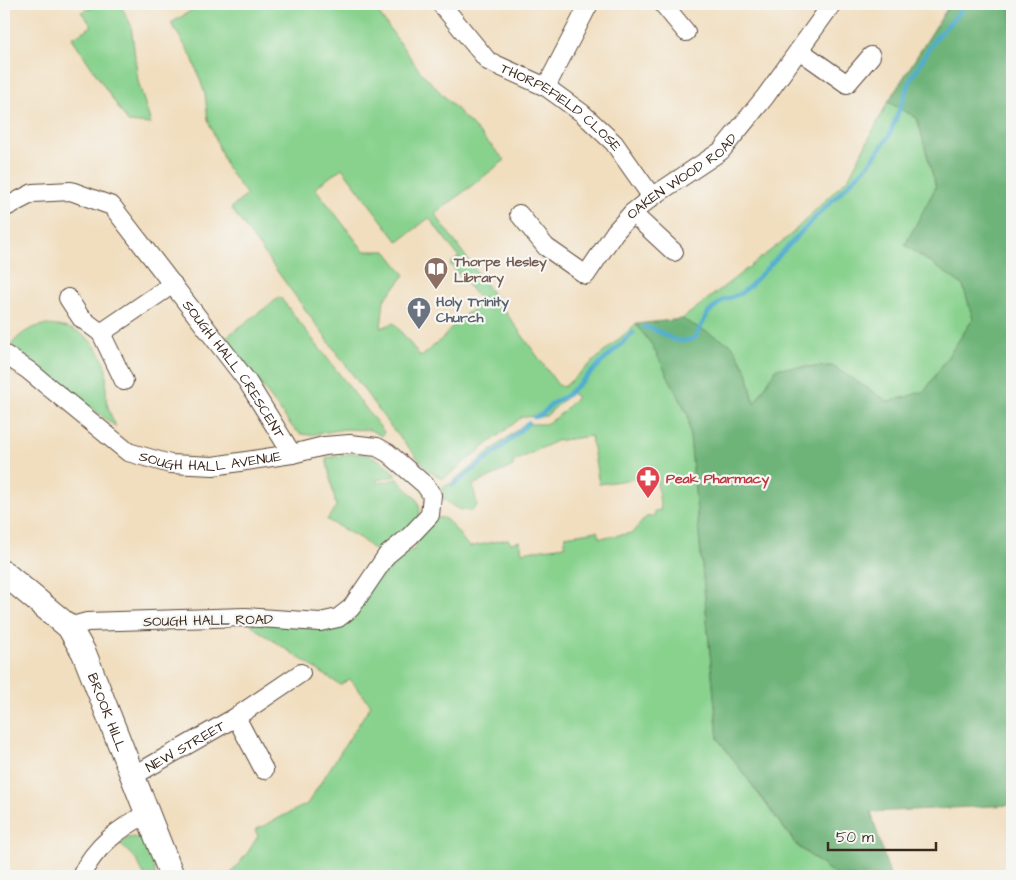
<svg xmlns="http://www.w3.org/2000/svg" width="1016" height="880" font-family="'Architects Daughter',sans-serif">
<style>
.green{fill:#88d28e;stroke:#627e56;fill-rule:evenodd}
.forest{fill:#6eb479;stroke:#546f4c}
.lines{fill:none;stroke-linecap:round;stroke-linejoin:round}
.stream{stroke:#51adcf;stroke-width:4.5}
.street-casing{stroke:#564536;stroke-width:20}
.secondary-casing{stroke:#564536;stroke-width:26}
.street{stroke:#fff;stroke-width:18}
.secondary{stroke:#fff;stroke-width:24}
.labels{text-anchor:middle;stroke-width:4.5;stroke-linejoin:round;paint-order:stroke}
.street-label{font-size:14px;fill:#3b2a1e;stroke:#f6f6f2}
.education-label{font-size:14px;font-weight:bold;fill:#785e54;stroke:#f6f6f2;text-anchor:start}
.worship-label{font-size:14px;font-weight:bold;fill:#5b616d;stroke:#f6f6f2;text-anchor:start}
.health-label{font-size:14px;font-weight:bold;fill:#be3a42;stroke:#f6f6f2;text-anchor:start}
</style>
<rect width="100%" height="100%" fill="#f6f6f2"/>
<filter id="ink" filterUnits="userSpaceOnUse"><feTurbulence type="fractalNoise" baseFrequency=".02" numOctaves="2"/><feDisplacementMap in="SourceGraphic" scale="10" xChannelSelector="R" yChannelSelector="G"/><feConvolveMatrix kernelMatrix="1 2 1 2 8 2 1 2 1" color-interpolation-filters="sRGB"/></filter>
<filter id="wash" filterUnits="userSpaceOnUse"><feTurbulence type="fractalNoise" baseFrequency=".0096" numOctaves="4" result="noise"/><feDisplacementMap in="SourceGraphic" scale="20" xChannelSelector="R" yChannelSelector="G"/><feGaussianBlur stdDeviation="1.12" result="paint"/><feColorMatrix in="noise" values="0 0 0 0 0 0 0 0 0 0 0 0 0 0 0 0 0 1.4 0 .05"/><feComposite in="paint" operator="in"/></filter>
<g filter="url(#wash)">
<rect width="100%" height="100%" fill="#f1debf"/>
<g class="green">
<polygon points="102,4 120,4 131,25 138,81 151,124 128,122 72,38 92,26 81,12"/>
<path d="M202,4H372L420,71L505,160L435,214L558,385L564,387L636,324L652,345L688,415L718,739L796,845L837,876H229L248,852L258,836L255,830L307,804L371,705L350,679L340,685L256,629L250,623L323,625L382,574L403,551L414,550C417,540 432,511 445,519C451,522 464,541 469,547L508,539L511,543L520,541L522,552L565,546V536L597,531L600,538L632,533L646,517L655,516L654,511L661,510L656,476L599,484L591,436L556,441L513,462V466L473,485L477,506L472,511C458,511 452,506 443,498L442,487L450,484L524,424H545L556,418L577,397L571,393L546,416L522,417L443,479L428,470L391,427L231,208L247,195L227,168L208,120L205,94L192,57L171,23ZM342,168L398,242L429,218L459,257L450,264L482,302L454,324L444,337L421,357L394,323L381,328L384,300L405,275L386,251H364L315,188Z"/>
<polygon points="888,102 917,118 936,187 905,245 963,285 973,319 925,391 889,402 832,366 777,368 754,404 747,371 732,346 682,319 788,237 849,177"/>
<polygon points="280,297 384,432 382,436 370,430 345,429 309,435 301,434 293,428 226,337"/>
<path d="M43,325C66,325 86,331 99,352C102,358 105,363 106,370C107,379 106,388 106,397C107,408 112,417 116,427L11,345C20,334 29,328 43,325Z"/>
<path d="M354,453C373,454 384,461 397,476L376,480L378,483L398,479C403,488 412,492 417,500C420,505 421,514 418,519C414,526 387,547 379,554L361,539L327,520L336,506L326,458Z"/>
<polygon points="134,837 145,841 157,868 154,869 156,876 145,876 136,859 120,844 128,838"/>
</g>
<polygon class="forest" points="950,4 1012,4 1012,805 871,812 890,876 837,876 797,845 718,739 688,415 652,345 636,324 682,319 732,345 747,371 754,404 777,368 832,366 889,402 925,391 973,319 963,285 905,245 936,187 917,118 888,102"/>
<g class="lines">
<g class="stream">
<path d="M644,327C659,328 670,342 683,341C686,341 691,339 695,338L708,313L723,300L740,294L750,286L808,225L869,164L889,136L912,77L935,39L960,12L962,4"/>
<polyline points="534,417 541,415 553,403 567,395 633,333"/>
<polyline points="453,485 501,448 528,423"/>
</g>
</g>
</g>
<g filter="url(#ink)">
<g class="lines">
<defs>
<g id="street">
<path id="s1" d="M441,4L488,61L546,87L582,113L614,143L652,197"/>
<polyline points="663,4 686,32"/>
<polyline points="799,50 847,84 871,56"/>
<polyline points="546,87 589,4"/>
<path id="s2" d="M4,208L33,193L71,191L112,206L247,381L292,454"/>
<polyline points="632,213 674,252"/>
<path id="s3" d="M519,214L546,247L586,275L615,232L632,213L652,197L721,151L765,97L832,4"/>
<polyline points="68,298 81,318 101,333 173,284"/>
<polyline points="101,333 124,381"/>
<path id="s4" d="M4,354L28,370L128,452L170,464L213,466L292,454L324,446L350,444L377,447L388,453L425,485L432,495L430,515L410,536L387,555L351,608L338,618L320,622L245,617L87,622L69,627"/>
<polyline points="236,717 264,770"/>
<path id="s5" d="M133,776L236,717L301,673"/>
<path d="M81,876C95,846 120,828 148,813"/>
</g>
<g id="secondary">
<path id="s6" d="M4,573L69,627L84,653L172,876"/>
</g>
</defs>
<use href="#street" class="street-casing"/>
<use href="#secondary" class="secondary-casing"/>
<use href="#street" class="street"/>
<use href="#secondary" class="secondary"/>
</g>
</g>
<defs>
<symbol id="library-pin" viewBox="-11 -11 22 30"><path d="M0 17L-7.5 6A9.5 9.5 0 1 1 7.5 6Z" fill="#8d6e63" stroke="#f6f6f2"/><path d="M-6-4Q-3-5.5-.7-3.5V5Q-3 3-6 4ZM6-4Q3-5.5 .7-3.5V5Q3 3 6 4Z" fill="#fff"/></symbol>
<symbol id="church-pin" viewBox="-11 -11 22 30"><path d="M0 17L-7.5 6A9.5 9.5 0 1 1 7.5 6Z" fill="#6b7280" stroke="#f6f6f2"/><path d="M-1.2-6h2.4v3.5h3.3v2.4h-3.3V6h-2.4V-.1h-3.3v-2.4h3.3Z" fill="#fff"/></symbol>
<symbol id="pharmacy-pin" viewBox="-11 -11 22 30"><path d="M0 17L-7.5 6A9.5 9.5 0 1 1 7.5 6Z" fill="#e0444e" stroke="#f6f6f2"/><path d="M-2-6h4v4h4v4h-4v4h-4v-4h-4v-4h4Z" fill="#fff"/></symbol>
</defs>
<g fill-rule="evenodd">
<use href="#library-pin" x="422" y="255" width="28" height="38"/>
<use href="#church-pin" x="405" y="295" width="28" height="38"/>
<use href="#pharmacy-pin" x="634" y="464" width="28" height="38"/>
</g>
<g class="labels">
<g class="street-label">
<text dy="5" stroke="none"><textPath href="#s1" startOffset="161">THORPEFIELD CLOSE</textPath></text>
<text dy="5" stroke="none"><textPath href="#s3" startOffset="231">OAKEN WOOD ROAD</textPath></text>
<text dy="5" stroke="none"><textPath href="#s2" startOffset="318">SOUGH HALL CRESCENT</textPath></text>
<text dy="5" stroke="none"><textPath href="#s4" startOffset="242">SOUGH HALL AVENUE</textPath></text>
<text transform="translate(208 620) rotate(-1)" y="5">SOUGH HALL ROAD</text>
<text dy="5" stroke="none"><textPath href="#s6" startOffset="178">BROOK HILL</textPath></text>
<text dy="5" stroke="none"><textPath href="#s5" startOffset="60">NEW STREET</textPath></text>
</g>
<g class="education-label">
<text x="454" y="266">Thorpe Hesley<tspan x="454" dy="16">Library</tspan></text>
</g>
<g class="worship-label">
<text x="436" y="306">Holy Trinity<tspan x="436" dy="16">Church</tspan></text>
</g>
<g class="health-label">
<text x="666" y="483">Peak Pharmacy</text>
</g>
</g>
<rect width="1016" height="880" fill="none" stroke="#f6f6f2" stroke-width="20"/>
<path d="M828 842v8h108v-8" fill="none" stroke="#3b2a1e" stroke-width="2.5"/>
<text x="836" y="842" font-size="15" fill="#3b2a1e" stroke="#f6f6f2" stroke-width="4" paint-order="stroke">50 m</text>
</svg>
